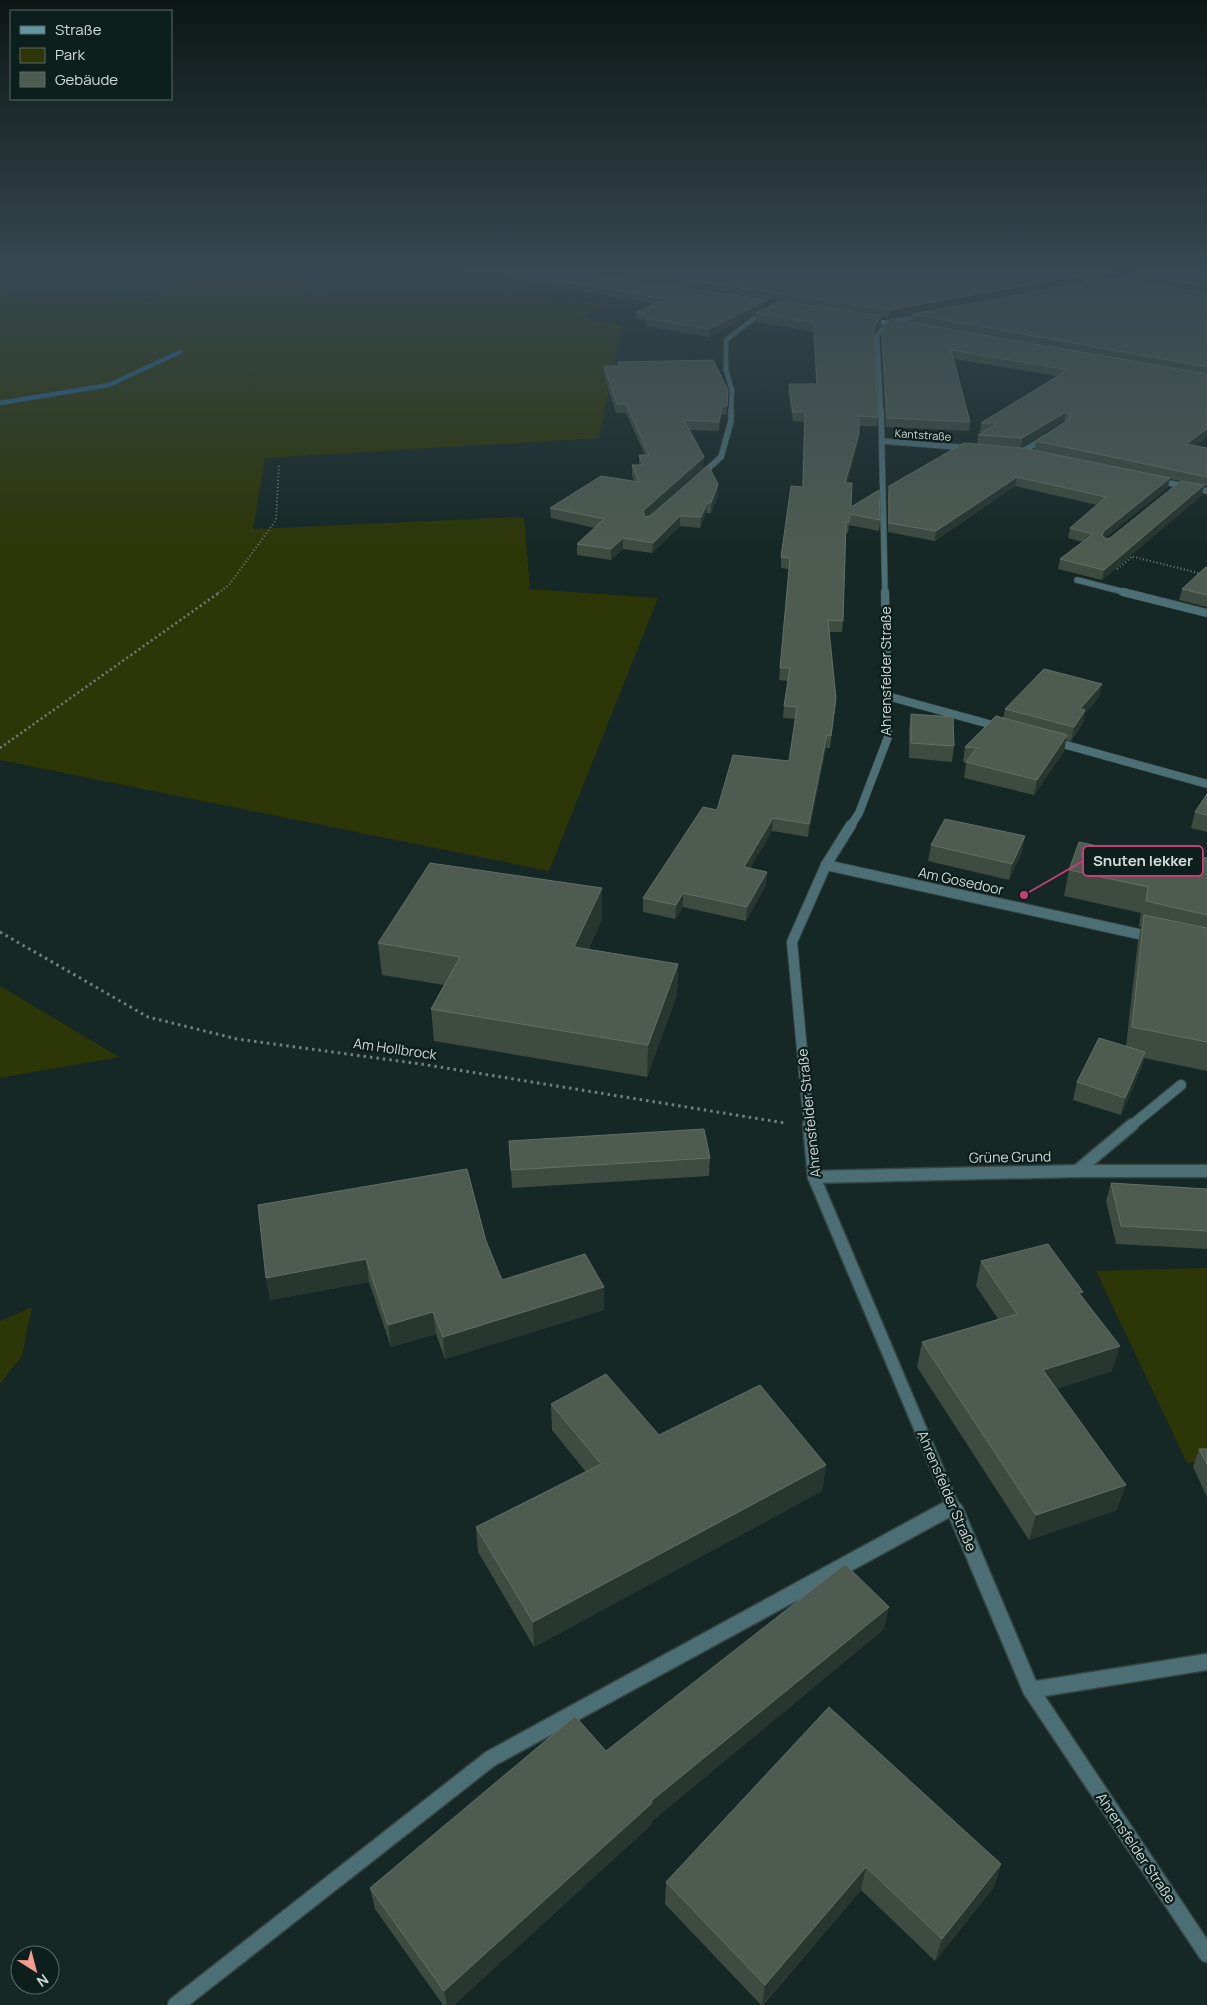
<svg xmlns="http://www.w3.org/2000/svg" width="1207" height="2005" font-family="Manrope,sans-serif">
<style>
.green{fill:#2d3606}
.lines{fill:none;stroke-linecap:round;stroke-linejoin:round}
.stream{stroke:#2c648e;stroke-width:4.5}
.lane-far5-casing{stroke:#344542;stroke-width:5.5}
.lane-far4-casing{stroke:#344542;stroke-width:7}
.lane-far3-casing{stroke:#344542;stroke-width:9}
.lane-far2-casing{stroke:#344542;stroke-width:12}
.lane-far1-casing{stroke:#344542;stroke-width:15}
.lane-casing{stroke:#344542;stroke-width:19}
.street-far5-casing{stroke:#344542;stroke-width:5.5}
.street-far4-casing{stroke:#344542;stroke-width:7}
.street-far3-casing{stroke:#344542;stroke-width:9}
.street-far2-casing{stroke:#344542;stroke-width:12}
.street-far1-casing{stroke:#344542;stroke-width:15}
.street-casing{stroke:#344542;stroke-width:19}
.secondary-casing{stroke:#344542;stroke-width:5.5}
.path-far2{stroke:#72807d;stroke-width:2;stroke-dasharray:1 2.5;stroke-linecap:butt}
.path-far1{stroke:#72807d;stroke-width:2.5;stroke-dasharray:2 3;stroke-linecap:butt}
.path{stroke:#72807d;stroke-width:3;stroke-dasharray:2.5 4;stroke-linecap:butt}
.lane-far5{stroke:#4c6e75;stroke-width:4.5}
.lane-far4{stroke:#4c6e75;stroke-width:5.5}
.lane-far3{stroke:#4c6e75;stroke-width:8}
.lane-far2{stroke:#4c6e75;stroke-width:10}
.lane-far1{stroke:#4c6e75;stroke-width:12}
.lane{stroke:#4c6e75;stroke-width:16}
.street-far5{stroke:#4c6e75;stroke-width:4.5}
.street-far4{stroke:#4c6e75;stroke-width:5.5}
.street-far3{stroke:#4c6e75;stroke-width:8}
.street-far2{stroke:#4c6e75;stroke-width:10}
.street-far1{stroke:#4c6e75;stroke-width:12}
.street{stroke:#4c6e75;stroke-width:16}
.secondary{stroke:#6097a3;stroke-width:4.5}
.wall{fill:#3d4b40;fill-rule:evenodd}
.shaded-wall{fill:#27362f}
.building{fill:#4d5b51;stroke:#626f66}
.labels{text-anchor:middle;stroke-width:4.5;stroke-linejoin:round;paint-order:stroke}
.far-street-label{font-size:11px;fill:#d1dcd9;stroke:#0d1f1c}
.street-label{font-size:14px;fill:#d1dcd9;stroke:#0d1f1c}
.leader{fill:none;stroke:#c53f74;stroke-width:2}
.callout-dot{fill:#c53f74;stroke:#0d1f1c;stroke-width:2}
.callout{fill:#0d1f1c;stroke:#c53f74;stroke-width:2}
.callout-label{font-size:15px;text-anchor:middle;font-weight:bold;fill:#d1dcd9}
</style>
<rect width="100%" height="100%" fill="#162825"/>
<g class="green">
<polygon points="207,278 237,281 277,278 312,283 291,294 542,298 570,304 595,302 607,305 578,317 622,326 599,438 265,458 253,529 524,517 530,589 658,598 549,871 0,760 0,289 13,301 56,295 152,301 188,279"/>
<polygon points="0,986 119,1057 0,1078"/>
<polygon points="1207,1268 1207,1461 1187,1463 1096,1271"/>
<polygon points="32,1307 22,1356 0,1384 0,1321"/>
</g>
<g class="lines">
<polyline class="stream" points="0,403 109,385 180,352"/>
<defs>
<polyline id="lane-far5" points="731,411 732,390 726,370 726,340 753,319 768,311"/>
<g id="lane-far4">
<polyline points="1022,452 1046,437"/>
<polyline points="700,476 721,457 731,421 731,410"/>
<polyline points="1077,580 1128,593"/>
</g>
<g id="lane-far3">
<polyline points="1123,592 1207,613"/>
<polyline points="887,696 1000,727"/>
<polyline points="1052,741 1207,784"/>
</g>
<polyline id="lane-far2" points="1131,1126 1181,1085"/>
<g id="lane-far1">
<polyline points="1077,1171 1132,1125"/>
<polyline points="944,1511 954,1506"/>
</g>
<polyline id="lane" points="176,2005 490,1759 946,1510"/>
<g id="street-far5">
<polyline points="1070,277 1110,282"/>
<polyline points="1107,282 1165,269"/>
<polyline points="881,411 877,336 888,322 923,316"/>
</g>
<g id="street-far4">
<polyline points="881,410 885,593"/>
<polyline points="882,441 969,448"/>
<polyline points="1155,480 1207,491"/>
</g>
<polyline id="street-far3" points="850,827 859,813 888,737 885,592"/>
<g id="street-far2">
<polyline points="826,865 1152,937"/>
<polyline points="809,1126 792,942 826,865 851,825"/>
</g>
<g id="street-far1">
<polyline points="809,1125 814,1177 955,1511"/>
<polyline points="814,1177 1077,1171 1207,1171"/>
</g>
<g id="street">
<polyline points="955,1510 1031,1690 1207,1954"/>
<polyline points="1031,1690 1207,1662"/>
</g>
<polyline id="secondary" points="868,320 901,325"/>
</defs>
<use href="#lane-far5" class="lane-far5-casing"/>
<use href="#lane-far4" class="lane-far4-casing"/>
<use href="#lane-far3" class="lane-far3-casing"/>
<use href="#lane-far2" class="lane-far2-casing"/>
<use href="#lane-far1" class="lane-far1-casing"/>
<use href="#lane" class="lane-casing"/>
<use href="#street-far5" class="street-far5-casing"/>
<use href="#street-far4" class="street-far4-casing"/>
<use href="#street-far3" class="street-far3-casing"/>
<use href="#street-far2" class="street-far2-casing"/>
<use href="#street-far1" class="street-far1-casing"/>
<use href="#street" class="street-casing"/>
<use href="#secondary" class="secondary-casing"/>
<g class="path-far2">
<polyline points="1126,555 1207,575"/>
<polyline points="1117,569 1132,557"/>
<polyline points="218,593 229,585 276,520 279,464"/>
</g>
<polyline class="path-far1" points="0,748 220,592"/>
<polyline class="path" points="0,932 148,1017 237,1039 421,1064 785,1123"/>
<use href="#lane-far5" class="lane-far5"/>
<use href="#lane-far4" class="lane-far4"/>
<use href="#lane-far3" class="lane-far3"/>
<use href="#lane-far2" class="lane-far2"/>
<use href="#lane-far1" class="lane-far1"/>
<use href="#lane" class="lane"/>
<use href="#street-far5" class="street-far5"/>
<use href="#street-far4" class="street-far4"/>
<use href="#street-far3" class="street-far3"/>
<use href="#street-far2" class="street-far2"/>
<use href="#street-far1" class="street-far1"/>
<use href="#street" class="street"/>
<use href="#secondary" class="secondary"/>
</g>
<g class="wall">
<polygon points="452,269 562,269 766,307 709,337 646,326 646,321 636,319 636,312 654,304"/>
<polygon points="569,269 1149,269 1101,279 1081,276 1080,283 888,318 881,317 881,325 874,334 878,417 877,426 859,426 858,443 847,483 851,507 880,520 879,531 849,525 848,533 846,533 843,621 842,632 829,632 836,698 830,748 826,748 808,837 772,831 750,868 767,872 766,885 746,921 683,907 675,919 643,912 643,898 717,810 789,761 796,719 783,718 784,706 788,681 779,680 789,569 781,568 781,557 802,487 804,422 793,421 788,393 789,384 816,384 813,332 756,322 756,313 780,301"/>
<path d="M1207,269V294L1168,288L1207,294V437L1195,446L1207,448V487L1204,486L1202,495L1102,580L1058,569L1060,559L1083,542L1068,538L1070,528L1097,505L1015,486L935,541L888,532V496L889,486L1034,450L1036,441L1066,422L1064,420L1021,447L977,444L978,435L983,432H980L981,423L1057,376L954,359L970,422L969,431L886,427L881,337L882,329L911,322L912,314L1129,281L1130,274ZM1169,479L1181,481L1110,538L1106,539L1105,538L1168,487Z"/>
<polygon points="618,362 728,390 726,415 721,415 719,431 689,430 703,467 649,516 718,484 718,495 711,513 706,513 700,528 680,526 652,553 623,549 611,560 577,555 577,544 595,528 551,518 550,508 634,481 632,475 632,465 639,465 639,455 645,455 626,413 616,413 604,375 604,366 618,366"/>
<polygon points="1207,566 1207,607 1179,600 1182,589"/>
<polygon points="1099,697 1085,713 1083,723 1071,741 1066,740 1064,751 1034,795 964,778 966,763 963,762 965,747 1003,718 1005,709"/>
<polygon points="911,714 954,746 952,762 909,758 909,729"/>
<polygon points="1207,794 1207,832 1191,828 1195,812"/>
<polygon points="1025,836 1022,852 1009,880 928,861 931,845"/>
<polygon points="1207,858 1207,1071 1144,1058 1141,1069 1121,1115 1073,1100 1077,1082 1126,1046 1138,941 1141,927 1139,927 1141,913 1064,896 1069,870 1187,865"/>
<polygon points="602,919 588,950 678,964 677,995 647,1077 434,1041 431,1009 444,985 382,975 378,943"/>
<polygon points="509,1141 710,1158 709,1176 512,1188"/>
<polygon points="1111,1183 1207,1189 1207,1249 1116,1244 1106,1201"/>
<polygon points="486,1241 502,1280 604,1287 604,1310 445,1359 436,1334 391,1347 369,1282 270,1300 266,1278"/>
<polygon points="981,1261 1082,1296 1112,1371 1056,1389 1117,1510 1029,1540 917,1367 922,1342 998,1319 976,1286"/>
<polygon points="551,1404 659,1435 826,1465 822,1491 534,1647 478,1552 476,1527 586,1472 552,1430"/>
<polygon points="1199,1449 1207,1449 1207,1497 1193,1467"/>
<polygon points="884,1629 652,1821 651,1825 454,2005 443,2005 375,1909 370,1888"/>
<polygon points="829,1707 1001,1864 994,1887 935,1961 861,1890 763,2005 761,2005 665,1904 666,1882"/>
</g>
<g class="shaded-wall">
<polygon points="1116,269 1149,269 1101,279 1102,272"/>
<polygon points="1082,275 1080,283 888,318 889,310"/>
<polygon points="767,300 766,307 709,337 709,329"/>
<polygon points="881,316 881,325 873,336 874,327"/>
<polygon points="722,406 721,415 719,431 719,422"/>
<polygon points="1066,412 1064,420 1021,447 1022,438"/>
<polygon points="1207,429 1207,437 1184,453 1186,444"/>
<polygon points="859,433 858,443 844,493 845,483"/>
<polygon points="704,457 703,467 642,522 643,511"/>
<polygon points="1017,477 1015,486 935,541 936,531"/>
<polygon points="1170,478 1168,487 1102,540 1101,545 1104,531"/>
<polygon points="718,484 718,495 711,513 711,503"/>
<polygon points="1204,485 1202,495 1102,580 1104,570"/>
<polygon points="707,503 706,513 700,528 701,517"/>
<polygon points="680,516 680,526 652,553 653,543"/>
<polygon points="623,538 623,549 611,560 611,549"/>
<polygon points="1102,684 1099,697 1085,713 1083,723 1071,741 1074,727 1080,709"/>
<polygon points="827,735 826,748 808,837 809,824"/>
<polygon points="1067,735 1064,751 1034,795 1037,780"/>
<polygon points="773,818 772,831 743,881 744,867"/>
<polygon points="1025,836 1022,852 1009,880 1012,864"/>
<polygon points="767,872 766,885 746,921 747,907"/>
<polygon points="602,888 602,919 574,979 574,947"/>
<polygon points="683,893 683,907 675,919 676,905"/>
<polygon points="678,964 677,995 647,1077 648,1045"/>
<polygon points="1145,1052 1141,1069 1121,1115 1125,1098"/>
<polygon points="366,1259 369,1282 270,1300 266,1278"/>
<polygon points="604,1287 604,1310 445,1359 443,1337"/>
<polygon points="433,1312 436,1334 391,1347 388,1325"/>
<polygon points="1120,1346 1112,1371 1036,1395 1043,1370"/>
<polygon points="826,1465 822,1491 534,1647 533,1622"/>
<polygon points="1126,1485 1117,1510 1029,1540 1036,1515"/>
<polygon points="889,1607 884,1629 652,1821 651,1825 454,2005 447,2005 444,1991 651,1801"/>
<polygon points="1001,1864 994,1887 935,1961 942,1939"/>
<polygon points="866,1867 861,1890 762,2005 765,1985"/>
</g>
<g class="building">
<polygon points="493,269 562,269 767,300 709,329 646,318 654,315 636,312 666,299"/>
<polygon points="616,269 1033,269 1082,275 889,310"/>
<polygon points="1082,269 1116,269 1102,272"/>
<polygon points="1154,269 1207,269 1207,286 1130,274"/>
<polygon points="1112,278 1207,294 1207,367 912,314"/>
<polygon points="780,301 881,316 874,327 878,417 859,416 859,433 845,483 852,483 851,507 879,490 880,520 850,514 849,522 846,522 843,621 828,620 836,698 831,736 827,735 809,824 773,818 744,867 767,872 747,907 683,893 676,905 643,898 703,807 717,810 733,755 789,761 797,707 784,706 790,668 780,668 790,558 781,557 791,486 803,487 805,412 793,412 789,384 817,384 814,323 756,313"/>
<polygon points="891,319 1207,374 1207,429 1186,444 1207,448 1207,477 1036,441 1068,420 1070,415 1066,412 1022,438 978,435 998,423 981,423 1068,370 951,350 970,422 887,418 882,329"/>
<polygon points="713,360 728,390 727,406 722,406 719,422 684,420 704,457 643,511 645,517 650,516 708,465 718,484 711,503 707,503 701,517 680,516 653,543 623,538 611,549 577,544 604,519 550,508 601,476 639,482 632,465 643,465 639,455 649,455 626,404 617,404 604,366 619,366 618,362"/>
<polygon points="964,443 1023,448 1170,478 1104,531 1102,535 1106,539 1110,538 1181,481 1204,485 1104,570 1060,559 1093,534 1070,528 1106,497 1017,477 936,531 889,523 889,486"/>
<polygon points="1207,566 1207,595 1182,589"/>
<polygon points="1044,669 1102,684 1080,709 1085,710 1074,727 1005,709"/>
<polygon points="911,714 953,717 954,746 911,743"/>
<polygon points="996,716 1067,735 1037,780 966,762 977,748 965,747"/>
<polygon points="1207,794 1207,815 1195,812"/>
<polygon points="945,819 1025,836 1012,864 931,845"/>
<polygon points="1079,842 1187,865 1191,855 1207,858 1207,915 1146,901 1148,887 1069,870"/>
<polygon points="430,863 602,888 574,947 678,964 648,1045 431,1009 460,957 378,943"/>
<polygon points="1144,915 1207,928 1207,1042 1132,1027"/>
<polygon points="1099,1038 1145,1052 1125,1098 1077,1082"/>
<polygon points="704,1129 710,1158 511,1170 509,1141"/>
<polygon points="467,1169 486,1241 502,1280 585,1254 604,1287 443,1337 433,1312 388,1325 366,1259 266,1278 258,1205"/>
<polygon points="1111,1183 1207,1189 1207,1231 1121,1226"/>
<polygon points="1048,1244 1083,1292 1079,1293 1120,1346 1043,1370 1126,1485 1036,1515 922,1342 1017,1314 981,1261"/>
<polygon points="606,1374 659,1435 760,1385 826,1465 533,1622 476,1527 601,1464 551,1404"/>
<polygon points="1199,1449 1207,1449 1207,1464"/>
<polygon points="845,1564 889,1607 651,1801 652,1803 444,1991 370,1888 575,1716 606,1751"/>
<polygon points="829,1707 1001,1864 942,1939 866,1867 765,1985 666,1882"/>
</g>
<linearGradient id="sky" x2="0" y2="1"><stop stop-color="#0c1614"/><stop offset="0.49" stop-color="#364851"/><stop offset="1" stop-color="#364851" stop-opacity="0"/></linearGradient>
<rect width="1207" height="549" fill="url(#sky)"/>
<g class="labels">
<g class="far-street-label">
<text transform="translate(923 435) rotate(4)" y="4">Kantstraße</text>
</g>
<g class="street-label">
<text transform="translate(886 671) rotate(-90)" y="5">Ahrensfelder Straße</text>
<text transform="translate(961 881) rotate(12)" y="5">Am Gosedoor</text>
<text transform="translate(395 1049) rotate(8)" y="5">Am Hollbrock</text>
<text transform="translate(809 1113) rotate(-96)" y="5">Ahrensfelder Straße</text>
<text transform="translate(1010 1157) rotate(-1)" y="5">Grüne Grund</text>
<text transform="translate(947 1491) rotate(67)" y="5">Ahrensfelder Straße</text>
<text transform="translate(1136 1848) rotate(56)" y="5">Ahrensfelder Straße</text>
</g>
</g>
<path class="leader" d="M1024 895L1083 861"/>
<circle class="callout-dot" cx="1024" cy="895" r="5"/>
<rect class="callout" x="1083" y="846" width="120" height="30" rx="5"/>
<g class="callout-label">
<text x="1143" y="866">Snuten lekker</text>
</g>
<rect x="10" y="10" width="162" height="90" fill="#0d1f1c" stroke="#5b6b68"/>
<rect x="20" y="26" width="25" height="8" fill="#6097a3" stroke="#5b6b68"/>
<text x="55" y="35" font-size="15" fill="#d1dcd9">Straße</text>
<rect x="20" y="48" width="25" height="15" fill="#2d3606" stroke="#5b6b68"/>
<text x="55" y="60" font-size="15" fill="#d1dcd9">Park</text>
<rect x="20" y="72" width="25" height="15" fill="#4d5b51" stroke="#5b6b68"/>
<text x="55" y="85" font-size="15" fill="#d1dcd9">Gebäude</text>
<g transform="translate(35 1970) rotate(144)"><circle r="24" fill="#0d1f1c" stroke="#5b6b68"/>
<path d="M0-4L9 19L0 12L-9 19Z" fill="#f59c91"/>
<text y="-8" font-size="14" font-weight="bold" text-anchor="middle" fill="#d1dcd9">N</text>
</g>
</svg>
